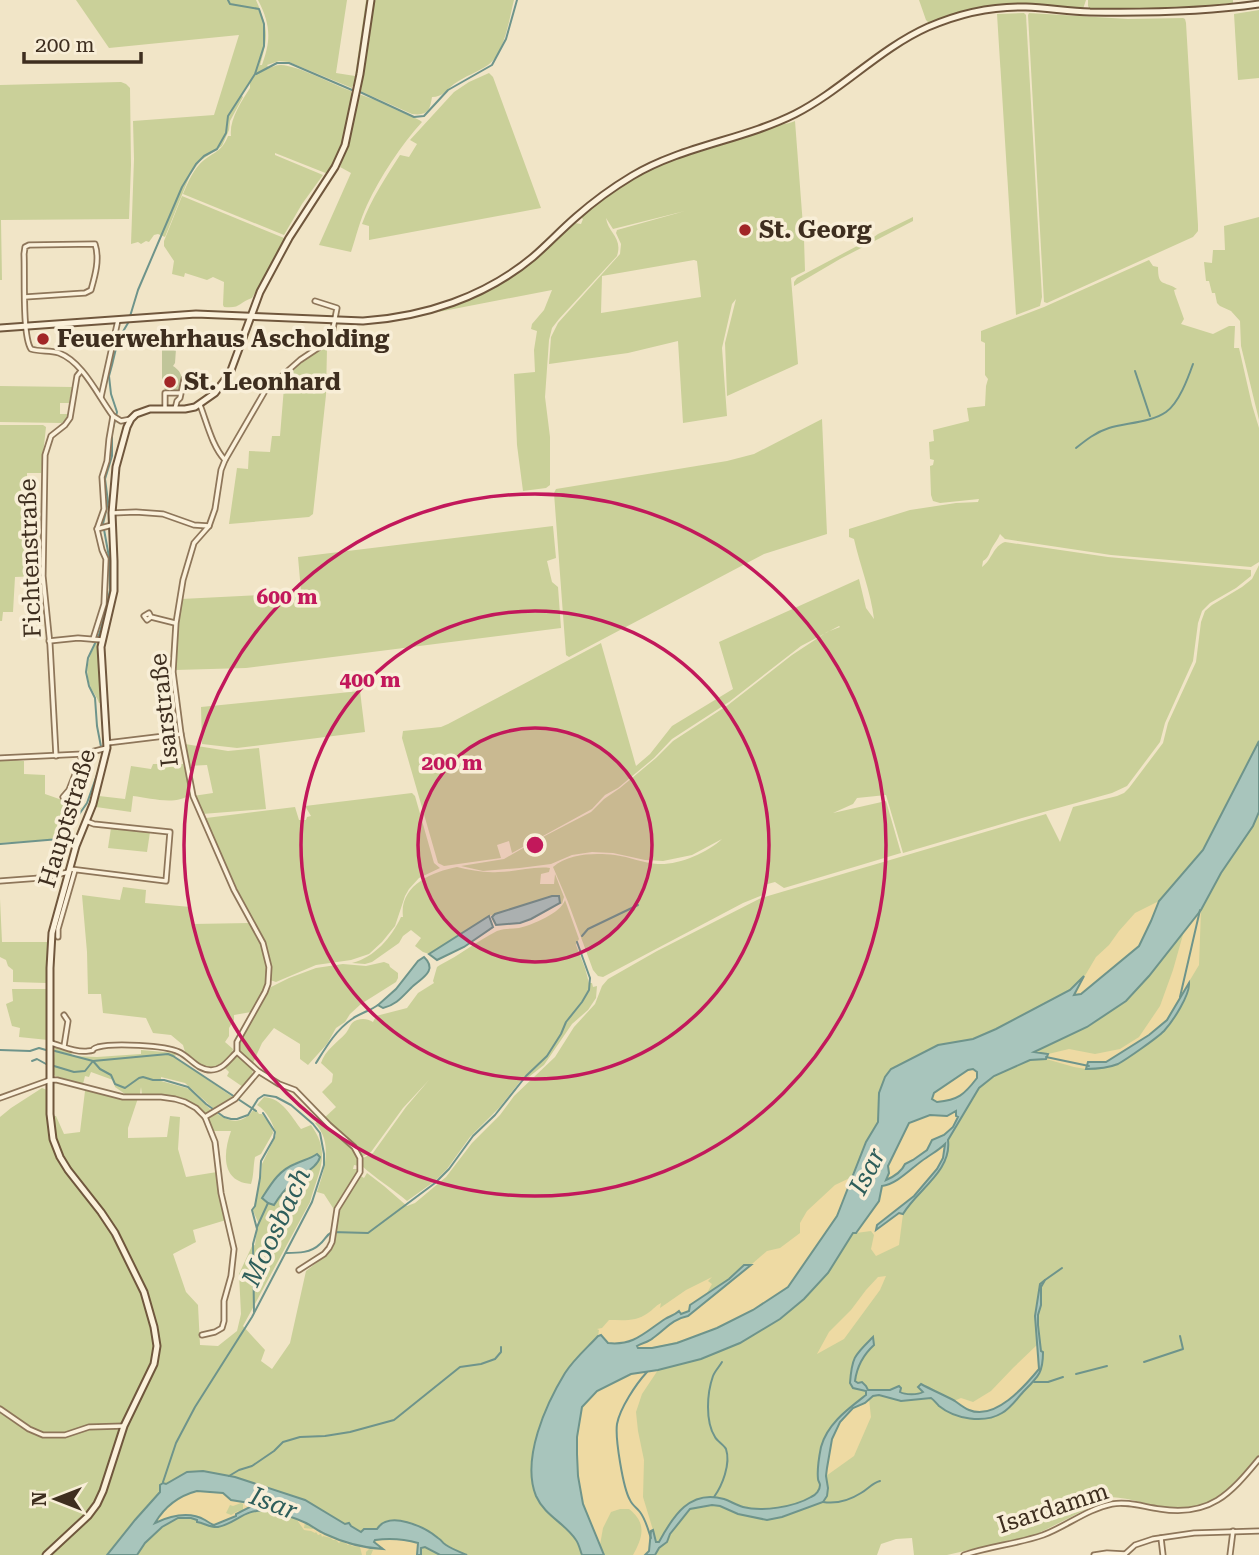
<svg xmlns="http://www.w3.org/2000/svg" width="1259" height="1555" font-family="'Roboto Serif',serif">
<style>
.green{fill:#cad099;fill-rule:evenodd}
.sand{fill:#eedaa3}
.cemetery{fill:#c0c599}
.water{fill:#a8c5bc;stroke:#6e948b;stroke-width:2;fill-rule:evenodd}
.lines{fill:none;stroke-linecap:round;stroke-linejoin:round}
.stream{stroke:#6e948b;stroke-width:2}
.minor-casing{stroke:#8e765a;stroke-width:7}
.secondary-casing{stroke:#70573d;stroke-width:9}
.minor{stroke:#fbf1db;stroke-width:3.5}
.secondary{stroke:#fbf1db;stroke-width:5}
.ring{fill:none;stroke:#c2185b;stroke-width:3.5}
.poi-dot{fill:#a12627;stroke:#f8eed7;stroke-width:2.5}
.labels{text-anchor:middle;stroke-width:7;stroke-linejoin:round;paint-order:stroke}
.poi-label{font-size:24px;font-weight:bold;fill:#3e2e1f;stroke:#f8eed7;text-anchor:start}
.street-label{font-size:24px;fill:#3e2e1f;stroke:#f8eed7}
.water-label{font-size:26px;font-style:italic;fill:#2e5e5b;stroke:#f8eed7}
.centre{fill:#c2185b;stroke:#f8eed7;stroke-width:3.5}
.ring-label{font-size:21px;text-anchor:middle;font-weight:bold;fill:#c2185b;stroke:#f8eed7;stroke-width:7;stroke-linejoin:round;paint-order:stroke}
</style>
<rect width="100%" height="100%" fill="#f1e5c7"/>
<g class="green">
<path d="M76,0H256C268,28 269,35 260,65H262C271,40 271,25 258,0H347L336,73L355,76L366,0H369L355,86H352V88L289,62L279,61L267,65L269,68C273,67 276,65 280,65C295,64 334,85 351,91V93L353,94L343,143L328,174L275,153V155L323,175L302,204L284,235L183,194C188,182 194,168 204,160C216,151 222,151 228,136H231C229,120 241,102 250,88V81L241,95L243,97L230,121L229,130L222,146L200,161L190,175L165,237L158,234L154,235L149,242L146,241L141,244L138,242L131,244L134,159L133,121L214,115L239,35L109,48Z"/>
<path d="M376,0H514C509,19 505,53 488,65C478,72 465,76 454,84C446,90 443,97 432,97C430,110 428,116 412,114L358,90L362,88L361,87L359,88L361,72H365L364,70H362L367,40L370,39V37H367L372,1H375Z"/>
<polygon points="919,0 1086,0 1083,9 1025,5 1023,3 1020,3 1018,5 930,24 926,20"/>
<polygon points="1088,0 1233,0 1233,5 1180,9 1090,9 1088,6"/>
<polygon points="1259,10 1259,78 1238,80 1234,14"/>
<polygon points="1024,13 1026,15 1042,297 1040,306 1016,315 997,14"/>
<polygon points="1029,13 1128,19 1183,18 1185,19 1186,23 1198,225 1198,231 1193,237 1047,303 1044,302 1028,15"/>
<path d="M489,73L493,77L541,208L369,240V226L362,224C371,199 386,177 400,155L409,157L417,144L410,140L454,92L469,82Z"/>
<polygon points="121,82 126,84 130,88 131,165 129,219 1,220 2,280 0,280 0,85"/>
<path d="M358,94C373,98 387,106 401,112C408,116 416,117 422,122C401,145 380,177 367,205C360,220 356,237 351,252L319,245L351,173L340,167L341,165L339,164Z"/>
<path d="M795,121L804,239L805,271L791,278L798,364L727,396L725,343L736,299L732,304L722,348L727,416L683,423L678,341L628,353L549,364L551,337L558,323L620,254L621,244L616,233L617,230L685,211L613,229L606,218C608,233 623,237 617,256L559,319L552,328L549,340L545,397L550,437V485L546,488L523,491L517,445L514,374L535,372L534,350L537,331L531,329L532,324L544,310L552,290L433,313C452,306 471,300 489,290C520,273 546,249 572,225L575,223L581,224L583,219L580,217C629,167 705,148 769,127C778,124 786,125 795,121ZM694,260L697,261L701,297L601,313L602,276Z"/>
<path d="M182,196L284,238V243L252,298C239,302 241,309 224,307L223,305L224,282L213,277L207,280L185,273L184,277L172,274L174,261L164,246V241Z"/>
<polygon points="913,217 913,221 911,222 840,259 794,286 794,282 797,278 874,237 878,234"/>
<polygon points="1259,217 1259,420 1241,346 1240,321 1231,311 1220,306 1217,303 1215,293 1212,293 1209,281 1206,281 1204,262 1212,263 1213,250 1225,250 1224,226"/>
<path d="M1149,260L1153,266L1158,267C1158,288 1164,280 1177,289L1174,290L1175,294L1184,319L1181,324L1213,334L1229,326H1235L1234,348H1239L1252,405L1259,428V562L1251,567L1111,555L1005,539L1000,534C998,539 996,541 993,546C989,552 990,557 983,561L982,567C992,560 993,546 1005,542L1108,557L1251,570V576L1236,588L1210,603L1202,611L1198,623L1193,661L1165,723L1160,742L1127,786L1112,793L1022,818L903,853L886,795L857,798L853,804L833,813L886,801L901,853L784,888L775,882L764,885L765,894L743,903L603,977L598,976L593,970L568,902L553,867C569,853 595,853 615,855C630,857 643,863 658,864C679,865 707,853 722,839L692,855L663,861L645,860L613,853L592,852L572,855L551,864L520,868L483,871L461,866L504,859L537,840L591,812L604,799L620,788L656,758L673,741L728,705L792,655L827,632L840,627L839,626L801,646L729,702L672,739L654,758L618,788L605,795L592,809L512,853L509,841L497,845L501,858L444,866L438,863L402,738L403,731L441,727L448,724L601,643L636,766L650,754L672,726L733,689L719,642L859,579L866,608L874,619C871,592 860,566 854,539L849,537V529L910,510L956,503L978,502L979,499L940,503L933,501L931,495L930,466L933,465L934,460L930,459L929,442L934,441L933,430L969,421L967,408L985,406L986,386L988,379L985,375V343L981,341V331L1044,307Z"/>
<path d="M327,348L326,395L313,514L309,517L229,524L237,468L248,469L249,451L270,452L272,436H280L285,375C296,364 312,351 327,348Z"/>
<polygon points="0,386 72,387 69,403 60,403 60,414 69,414 67,419 62,423 0,422"/>
<polygon points="822,419 827,534 764,554 569,657 566,655 554,493 556,489 727,461 754,454"/>
<polygon points="0,425 43,425 46,427 41,473 27,473 27,487 21,488 23,503 40,504 39,576 15,577 13,612 3,612 2,621 0,621"/>
<polygon points="553,526 556,558 547,561 552,582 558,587 561,628 246,668 175,670 175,650 181,599 262,595 301,591 298,557"/>
<path d="M1259,565V1459C1238,1479 1222,1505 1191,1508C1183,1509 1176,1511 1169,1509C1150,1505 1131,1498 1111,1497L1035,1535L947,1555H914L912,1538L896,1539L881,1544L877,1555H0V1117L11,1108L42,1088L47,1090L48,1116H56L64,1134L80,1132L85,1091L88,1089L138,1098L128,1128V1138L167,1137L170,1116L180,1117L178,1149L186,1177L217,1172L226,1220L193,1230L196,1242L173,1254L186,1292L198,1305L200,1345L218,1346L237,1331L241,1314L239,1274L252,1246L255,1245L258,1222L253,1211L261,1177L262,1164L276,1135C274,1124 266,1110 257,1105L264,1097C282,1098 291,1116 301,1129L311,1125C332,1154 318,1172 310,1202L243,1326L265,1350L261,1361L272,1369L290,1343L306,1271L325,1256L335,1237L334,1233L338,1211L359,1175L364,1178L367,1173L384,1186L407,1206L415,1203L446,1177L472,1143L500,1115L514,1096L555,1057L574,1027L595,1004L602,986L608,979L657,951L761,898L1046,814L1060,842L1073,807L1117,796L1124,793L1129,788L1163,743L1168,723L1196,662L1201,622L1205,611L1212,605L1242,587L1252,579Z"/>
<path d="M96,643H98L104,703H99C97,697 94,694 91,688C84,672 88,658 96,643Z"/>
<polygon points="360,691 365,732 237,748 202,744 201,707"/>
<polygon points="185,744 228,751 259,748 266,809 202,814 193,796 213,793 207,765 188,766"/>
<polygon points="14,758 15,760 24,761 24,774 45,775 45,794 82,807 60,837 46,840 0,843 0,759"/>
<path d="M153,764H183L191,794C176,806 151,798 133,796L131,812L96,807L99,796L125,799L131,766L151,769Z"/>
<path d="M412,793L415,796L434,863L440,868L419,878L409,889L405,896L395,926L382,942L369,954L351,960L316,965L276,982L270,980C269,946 257,931 243,902C231,875 218,848 206,821V818L295,807L299,820H306L307,817L311,816L305,806Z"/>
<polygon points="111,828 150,832 147,852 108,848"/>
<path d="M457,867C470,870 484,873 498,872C516,872 533,866 550,868L549,872L541,874L540,884H554L555,874L564,897L562,904L560,903V898L489,916L429,954L423,952L415,946L421,938L411,930L403,936L399,943L372,962L365,964L352,963C375,957 391,938 401,917H403C399,886 431,872 457,867Z"/>
<path d="M123,887L146,890L145,903L191,907L192,924L250,923C269,957 276,979 251,1012L234,1015V1020L229,1028V1036L225,1042L233,1049C232,1057 223,1064 216,1068L203,1066L185,1052L183,1045L171,1035L153,1033L146,1018L103,1013L101,994H88L87,952L82,895L120,900Z"/>
<polygon points="0,899 2,942 49,942 49,981 46,983 13,982 13,970 8,966 6,960 0,957"/>
<path d="M565,900L579,939L576,945L585,968L589,983H592L593,987L597,986L596,998L588,1010L572,1024L544,1065L525,1080L522,1079L499,1108L470,1137L447,1169L435,1181L407,1201C393,1189 375,1178 362,1166L361,1159L373,1153L406,1107L429,1080L403,1108L371,1152L364,1156L360,1155L351,1142L323,1119L336,1107L322,1092L332,1082L333,1074L321,1063C325,1050 337,1043 346,1033C350,1028 350,1022 357,1020C363,1018 368,1019 373,1022L376,1016L407,1008L418,993L434,983L433,981L437,967L440,965C460,955 477,941 497,931C505,928 512,929 519,928C532,925 561,913 565,900Z"/>
<polygon points="384,962 389,964 390,967 398,973 398,978 396,982 361,1004 350,1014 345,1022 336,1028 327,1044 308,1065 300,1059 300,1044 274,1028 262,1043 253,1063 239,1051 239,1043 246,1027 271,987 289,978 316,968 343,964 366,966"/>
<polygon points="12,989 47,989 48,1040 19,1037 20,1028 12,1026 6,1004 13,1001"/>
<path d="M55,1047L71,1051L72,1056L97,1057L141,1054V1050L176,1053L175,1057L234,1098L214,1109L185,1083L161,1077V1081L190,1089L212,1111C200,1117 198,1106 188,1101C173,1094 157,1095 142,1095L141,1087L140,1094H125L115,1087L113,1080L91,1072L89,1077L85,1076L83,1084L55,1076L53,1074Z"/>
<path d="M237,1055C257,1068 257,1069 243,1087L227,1076L229,1072L224,1067Z"/>
<path d="M255,1108L259,1114H262L272,1127L273,1133L261,1154L255,1157C253,1167 254,1175 251,1184C221,1182 223,1153 231,1131H212L208,1118L216,1113C232,1124 243,1124 255,1108Z"/>
<path d="M321,1120C336,1137 356,1140 359,1166L354,1165L353,1169H357L358,1171L335,1211L324,1194L317,1192C325,1169 333,1142 315,1123Z"/>
</g>
<g class="sand">
<polygon points="1159,901 1151,921 1139,946 1081,994 1073,996 1096,957 1109,945 1119,931 1135,913"/>
<polygon points="1201,910 1199,965 1166,1020 1149,1035 1106,1062 1088,1062 1086,1069 1074,1067 1046,1059 1048,1054 1069,1049 1095,1054 1120,1049 1139,1037 1160,1006 1173,970 1184,931"/>
<path d="M968,1069H973L977,1072V1077C964,1095 958,1100 936,1102L931,1099L934,1093Z"/>
<path d="M956,1110L958,1116C952,1131 947,1131 935,1139C930,1143 932,1143 928,1148C922,1155 913,1160 905,1164C901,1172 893,1177 885,1181L888,1173V1166L909,1123L930,1115L947,1116Z"/>
<path d="M945,1143C947,1173 897,1210 876,1229L899,1213L903,1214L899,1245L876,1256L871,1249L874,1235L871,1231L856,1233L879,1201L882,1186C899,1184 913,1166 926,1157C933,1153 939,1150 945,1143Z"/>
<path d="M852,1177C844,1208 826,1232 809,1258C802,1268 795,1280 786,1288C751,1318 685,1345 638,1349L636,1346L653,1339L663,1329L681,1317L688,1316L722,1290L767,1251L780,1248L800,1233V1223L807,1211L835,1185Z"/>
<polygon points="886,1276 880,1290 844,1339 817,1354 829,1332 851,1310 866,1290 878,1277"/>
<path d="M712,1277L708,1281L712,1284L707,1293L690,1305L689,1311L681,1314L679,1311C674,1315 669,1316 664,1320C645,1332 633,1346 608,1343L601,1336H598L599,1330L597,1329L602,1328L609,1320C623,1320 636,1322 648,1313C654,1309 655,1306 661,1303L660,1308L686,1290Z"/>
<path d="M1038,1344L1039,1369C1024,1386 995,1421 969,1410C964,1408 959,1404 954,1401L961,1398L973,1402L991,1391L1013,1368Z"/>
<path d="M658,1370L642,1394L636,1412L638,1431L644,1460L643,1497L653,1530L651,1531V1538L649,1540V1551L645,1555H633C643,1537 647,1523 629,1509H620L611,1512L603,1528L600,1545L583,1504L578,1476L577,1454V1437L582,1407L597,1391L631,1374Z"/>
<path d="M869,1399L871,1417L854,1456L826,1476C827,1453 832,1427 851,1411C856,1406 863,1404 869,1399Z"/>
<path d="M197,1491L223,1493L231,1500L249,1503L252,1506L243,1511V1504L241,1503L233,1506L230,1505L226,1513L231,1515L238,1511L240,1512L231,1519L214,1525L183,1515L154,1524C166,1507 177,1497 197,1491Z"/>
<path d="M297,1520L305,1522L304,1528L313,1529V1527C330,1538 362,1549 382,1548L374,1542C387,1537 404,1539 418,1543L417,1555H371L373,1550L369,1549L366,1552V1555H362L360,1547L352,1546L350,1544L347,1545V1544L341,1541L339,1543L336,1540H333L331,1538L323,1536L322,1537L321,1534L318,1535L316,1532L315,1533L311,1531L304,1530Z"/>
</g>
<path class="cemetery" d="M164,348L176,349L175,363L173,366C184,373 182,380 180,392H166L162,383V350Z"/>
<g class="water">
<path d="M1259,741V812L1253,826L1221,873L1201,910L1149,976L1126,1001L1087,1027L1034,1052L1048,1054L1046,1059L1030,1060L994,1076L979,1088L948,1140C952,1171 917,1190 903,1214L899,1213L876,1230L877,1225L914,1196L937,1169L943,1158L945,1144C939,1150 933,1153 926,1158C913,1166 898,1184 882,1186L879,1201L856,1233H853L828,1273L804,1299L780,1319L740,1343L701,1359L658,1370L631,1374L597,1391L582,1407L577,1437V1454L578,1476L583,1504L604,1555H582C580,1550 579,1544 576,1540C565,1523 545,1516 536,1496C521,1459 546,1404 565,1373C574,1359 587,1348 598,1336L601,1335L608,1343C634,1346 645,1332 665,1319C670,1316 675,1315 679,1311L681,1314L689,1311L690,1305L729,1279L744,1265H751L688,1316C672,1319 665,1330 653,1338C649,1342 642,1343 637,1346L638,1348H652L677,1343L717,1328L753,1310L788,1287L837,1216L866,1142L878,1122L879,1093L885,1077L891,1069L938,1045L973,1039L996,1029L1070,990L1084,976L1074,995L1081,994L1139,946L1151,921L1159,901L1203,850ZM973,1069L977,1072V1078C964,1095 958,1100 937,1102L932,1099L934,1093L968,1070ZM956,1111V1116L958,1117L953,1127L944,1135L932,1140L927,1150L913,1160L905,1164C902,1171 893,1177 886,1180L889,1173L888,1166L909,1123L930,1115L947,1116Z"/>
<polygon points="552,896 559,896 560,903 531,919 520,923 496,925 492,917 495,914"/>
<polygon points="489,916 493,927 464,947 437,960 429,954"/>
<path d="M424,957C439,971 420,979 411,988C402,997 396,1005 383,1008L378,1005L396,989L418,961Z"/>
<path d="M1189,983C1190,995 1173,1021 1164,1031C1157,1038 1127,1059 1118,1064C1108,1068 1096,1069 1086,1069L1088,1062H1106L1149,1035L1167,1020Z"/>
<path d="M317,1154L320,1157C317,1169 300,1174 292,1183C285,1189 279,1197 274,1205L268,1203L262,1198C271,1184 279,1170 295,1164C303,1160 310,1159 317,1154Z"/>
<path d="M1045,1280L1041,1287V1305L1038,1315V1325L1041,1351L1043,1352C1043,1372 1039,1376 1025,1390C1017,1398 1012,1407 1002,1413C984,1424 955,1419 939,1406C936,1403 934,1400 931,1398L901,1401L879,1395L873,1396L865,1403L853,1408L840,1422L832,1439L827,1468L826,1476L828,1488L827,1496L823,1502L782,1517L767,1520L738,1514L720,1506L712,1505L690,1509L670,1534L667,1542L659,1548L655,1555H645L649,1551L651,1531L653,1530L656,1542H659C673,1516 690,1489 724,1499C730,1501 736,1505 743,1507C762,1512 794,1507 811,1497C816,1495 820,1490 820,1485C820,1483 818,1481 818,1479C817,1470 819,1457 821,1447C827,1424 848,1409 866,1395V1391L853,1388L850,1383C852,1356 855,1355 873,1337L874,1345C863,1355 857,1366 855,1381L858,1383L862,1382L866,1386L868,1390H890L899,1386L901,1388L900,1392C905,1395 918,1395 923,1392L918,1387L921,1384C932,1390 944,1395 955,1401C959,1404 964,1408 969,1410C995,1421 1025,1386 1039,1369L1035,1316L1040,1284Z"/>
<path d="M203,1471L235,1477L305,1500L345,1524L349,1523L351,1526L361,1532L364,1529H377C389,1510 425,1527 438,1538C444,1542 440,1541 446,1545C452,1549 460,1552 467,1555H440L425,1547L421,1548V1555H417L418,1543C404,1539 390,1538 375,1540L374,1542L383,1549C364,1548 342,1542 325,1534C318,1531 312,1526 306,1523C295,1518 281,1513 269,1511C243,1508 238,1523 218,1527C211,1528 204,1523 197,1522V1520L191,1518H178L162,1527L145,1543L137,1555H107L135,1520L160,1492V1485L163,1483L166,1484L187,1472ZM197,1491L223,1493L231,1500L249,1503L252,1506L236,1514V1516L214,1525C211,1524 208,1522 205,1520C189,1511 170,1516 155,1523C165,1506 178,1496 197,1491Z"/>
</g>
<g class="lines">
<g class="stream">
<polyline points="256,74 277,63 289,63 352,90"/>
<polyline points="360,92 414,117 424,116 448,90 492,65 506,39 517,0"/>
<polyline points="1135,371 1150,416"/>
<path d="M1076,448C1086,440 1096,432 1109,428C1126,423 1152,422 1166,412C1179,403 1188,378 1193,364"/>
<polyline points="103,757 97,726 95,698 89,686 86,672 88,658 99,635 105,614 110,590 109,557 103,524 108,502 105,479 112,456 112,432 117,412 111,394 109,376 112,365 118,340 128,323 138,290 182,187 196,164 204,156 217,149 226,133 228,116 255,74 264,46 264,24 259,9 230,4 228,0"/>
<polyline points="0,844 59,839 64,836 87,803 98,772"/>
<polyline points="582,936 588,929 638,905"/>
<polyline points="1180,997 1200,910"/>
<polyline points="0,1050 30,1051 39,1048 46,1050"/>
<polyline points="55,1051 93,1061 100,1069 111,1075 115,1084 125,1088 139,1078 143,1077 153,1080 164,1080 188,1087 206,1104 224,1117 231,1119 237,1119 248,1115 258,1099 264,1095 276,1097 291,1105 313,1124 320,1133 324,1154 324,1165 312,1202 252,1317 195,1407 176,1443 163,1482"/>
<polyline points="1046,1057 1089,1066"/>
<polyline points="32,1061 37,1059 46,1064"/>
<path d="M316,1063C326,1047 336,1030 352,1019C360,1013 370,1011 378,1005"/>
<polyline points="54,1066 74,1072 85,1071 93,1061 168,1054 173,1056 256,1111"/>
<polyline points="257,1227 268,1203"/>
<path d="M286,1253C298,1253 311,1253 320,1244C325,1240 326,1235 332,1232L368,1233L435,1183L449,1169L473,1136L495,1115L526,1076L547,1056L561,1034L566,1022L582,1002L589,990L590,978L577,942"/>
<polyline points="1045,1280 1062,1268"/>
<polyline points="254,1312 253,1244 257,1229 252,1210 255,1206 260,1178 261,1161 274,1138 275,1132 263,1113"/>
<polyline points="1144,1362 1183,1349 1180,1336"/>
<path d="M647,1372C636,1384 620,1408 617,1424C615,1438 623,1488 630,1500C632,1505 637,1508 640,1512C646,1520 648,1530 651,1538"/>
<polyline points="1076,1374 1107,1366"/>
<polyline points="1034,1382 1048,1382 1063,1377"/>
<polyline points="229,1476 239,1470 252,1466 274,1451 283,1442 300,1437 325,1436 350,1432 394,1420 460,1367 481,1364 495,1359 501,1352 501,1347"/>
<path d="M714,1497C722,1486 731,1464 726,1449C724,1445 717,1441 715,1437C705,1421 707,1393 713,1376C715,1371 719,1367 722,1362"/>
<path d="M823,1502C836,1504 850,1500 861,1493C868,1489 872,1483 880,1481"/>
</g>
<defs>
<g id="minor">
<path d="M25,297L85,293L91,290C95,276 100,259 95,244L29,245L25,247L24,254C25,273 22,336 31,349C40,352 50,350 59,353C83,362 98,396 113,416L121,421L131,419"/>
<polyline points="101,397 118,320"/>
<path d="M200,405C207,423 212,446 225,460"/>
<polyline points="165,408 165,393 180,393"/>
<polyline points="175,409 177,401 180,398 184,379"/>
<polyline points="112,513 136,512 163,514 194,525 209,526"/>
<polyline points="97,529 112,525"/>
<polyline points="151,617 147,620 144,616 149,613 151,617 175,623"/>
<polyline points="93,639 104,604 106,559 102,550 97,529 104,509 102,477 107,461 109,439 113,416"/>
<polyline points="49,641 78,638 102,640"/>
<polyline points="107,743 181,734"/>
<polyline points="56,756 50,645 43,576 45,455 51,436 65,425 70,418 77,376 81,371"/>
<polyline points="0,758 83,754 107,748"/>
<polyline points="63,797 69,790 83,754"/>
<polyline points="70,869 166,881 170,832 94,824 86,821"/>
<polyline points="0,881 40,878 69,872"/>
<polyline points="58,937 58,929 75,870"/>
<polyline points="64,1015 68,1021 64,1046"/>
<path d="M51,1043C62,1046 76,1053 88,1051C98,1050 88,1050 98,1047C113,1043 165,1045 179,1052C190,1057 197,1070 211,1070C223,1070 229,1059 237,1052"/>
<polyline points="0,1098 50,1080 57,1080 123,1097 161,1097 175,1099 185,1102 196,1108 205,1117 215,1142 221,1193 234,1249 231,1276 224,1301 224,1321 222,1328 215,1332 202,1335"/>
<polyline points="205,1117 235,1099 258,1072"/>
<polyline points="299,1270 324,1254 329,1248 332,1242 337,1209 360,1172 360,1158 354,1147 329,1125 295,1090 279,1084 258,1071 237,1052 237,1042 265,992 268,984 269,967 263,943 234,890 193,796 181,734 173,672 176,623 183,580 194,543 209,526 215,509 221,470 225,460 265,391 300,360 327,342 332,334 337,308 315,301"/>
<polyline points="0,1409 29,1429 43,1435 65,1435 89,1427 124,1426"/>
<polyline points="1161,1538 1163,1555"/>
<path d="M964,1555C990,1546 1017,1544 1043,1535C1067,1526 1087,1509 1112,1504C1128,1501 1144,1507 1160,1509C1210,1517 1230,1494 1259,1459"/>
<polyline points="1094,1555 1107,1553 1125,1554"/>
<polyline points="1124,1555 1135,1545 1153,1539 1194,1533 1259,1531"/>
<polyline points="1230,1555 1233,1531"/>
</g>
<g id="secondary">
<path d="M0,328L196,314L363,321C424,317 485,297 533,257C548,244 561,230 576,217C593,202 612,188 632,176C682,146 743,140 795,114C842,90 879,49 928,27C958,14 993,6 1026,7C1047,8 1068,11 1090,12C1146,13 1203,12 1259,4"/>
<polyline points="46,1555 88,1516 97,1504 103,1491 124,1426 154,1364 157,1346 154,1327 144,1292 115,1233 101,1212 68,1170 60,1157 53,1139 50,1114 50,968 52,933 76,846 93,804 107,748 101,647 114,591 114,561 112,513 116,467 127,427 131,419 136,414 150,409 185,409 195,407 215,393 230,373 260,292 289,238 335,167 345,145 360,74 371,0"/>
</g>
</defs>
<use href="#minor" class="minor-casing"/>
<use href="#secondary" class="secondary-casing"/>
<use href="#minor" class="minor"/>
<use href="#secondary" class="secondary"/>
</g>
<circle cx="535" cy="845" r="117" fill="#c2185b" fill-opacity=".12"/>
<g class="ring">
<circle cx="535" cy="845" r="117"/>
<circle cx="535" cy="845" r="234"/>
<circle cx="535" cy="845" r="351"/>
</g>
<g class="poi-dot">
<circle cx="745" cy="230" r="7"/>
<circle cx="43" cy="339" r="7"/>
<circle cx="170" cy="382" r="7"/>
</g>
<g class="labels">
<g class="poi-label">
<text x="759" y="238">St. Georg</text>
<text x="57" y="347">Feuerwehrhaus Ascholding</text>
<text x="184" y="390">St. Leonhard</text>
</g>
<g class="street-label">
<text transform="translate(30 558) rotate(-92)" y="8">Fichtenstraße</text>
<text transform="translate(164 710) rotate(-96)" y="8">Isarstraße</text>
<text transform="translate(67 818) rotate(-73)" y="8">Hauptstraße</text>
<text transform="translate(1053 1508) rotate(-18)" y="8">Isardamm</text>
</g>
<g class="water-label">
<text transform="translate(867 1171) rotate(-63)" y="9">Isar</text>
<text transform="translate(276 1227) rotate(-65)" y="9">Moosbach</text>
<text transform="translate(274 1503) rotate(21)" y="9">Isar</text>
</g>
</g>
<circle cx="535" cy="845" r="10" class="centre"/>
<g class="ring-label">
<text x="287" y="604">600 m</text>
<text x="370" y="687">400 m</text>
<text x="452" y="770">200 m</text>
</g>
<g transform="translate(56 1499) rotate(270)" stroke="#f8eed7" stroke-width="5" paint-order="stroke">
<path d="M0-5L12 26L0 18L-12 26Z" fill="#3e2e1f"/>
<text y="-10" font-size="19" font-weight="bold" text-anchor="middle" fill="#3e2e1f">N</text>
</g>
<path d="M24 52v10h117v-10" fill="none" stroke="#3e2e1f" stroke-width="3.5"/>
<text x="35" y="52" font-size="21" fill="#3e2e1f" stroke="#f8eed7" stroke-width="5" paint-order="stroke">200 m</text>
</svg>
